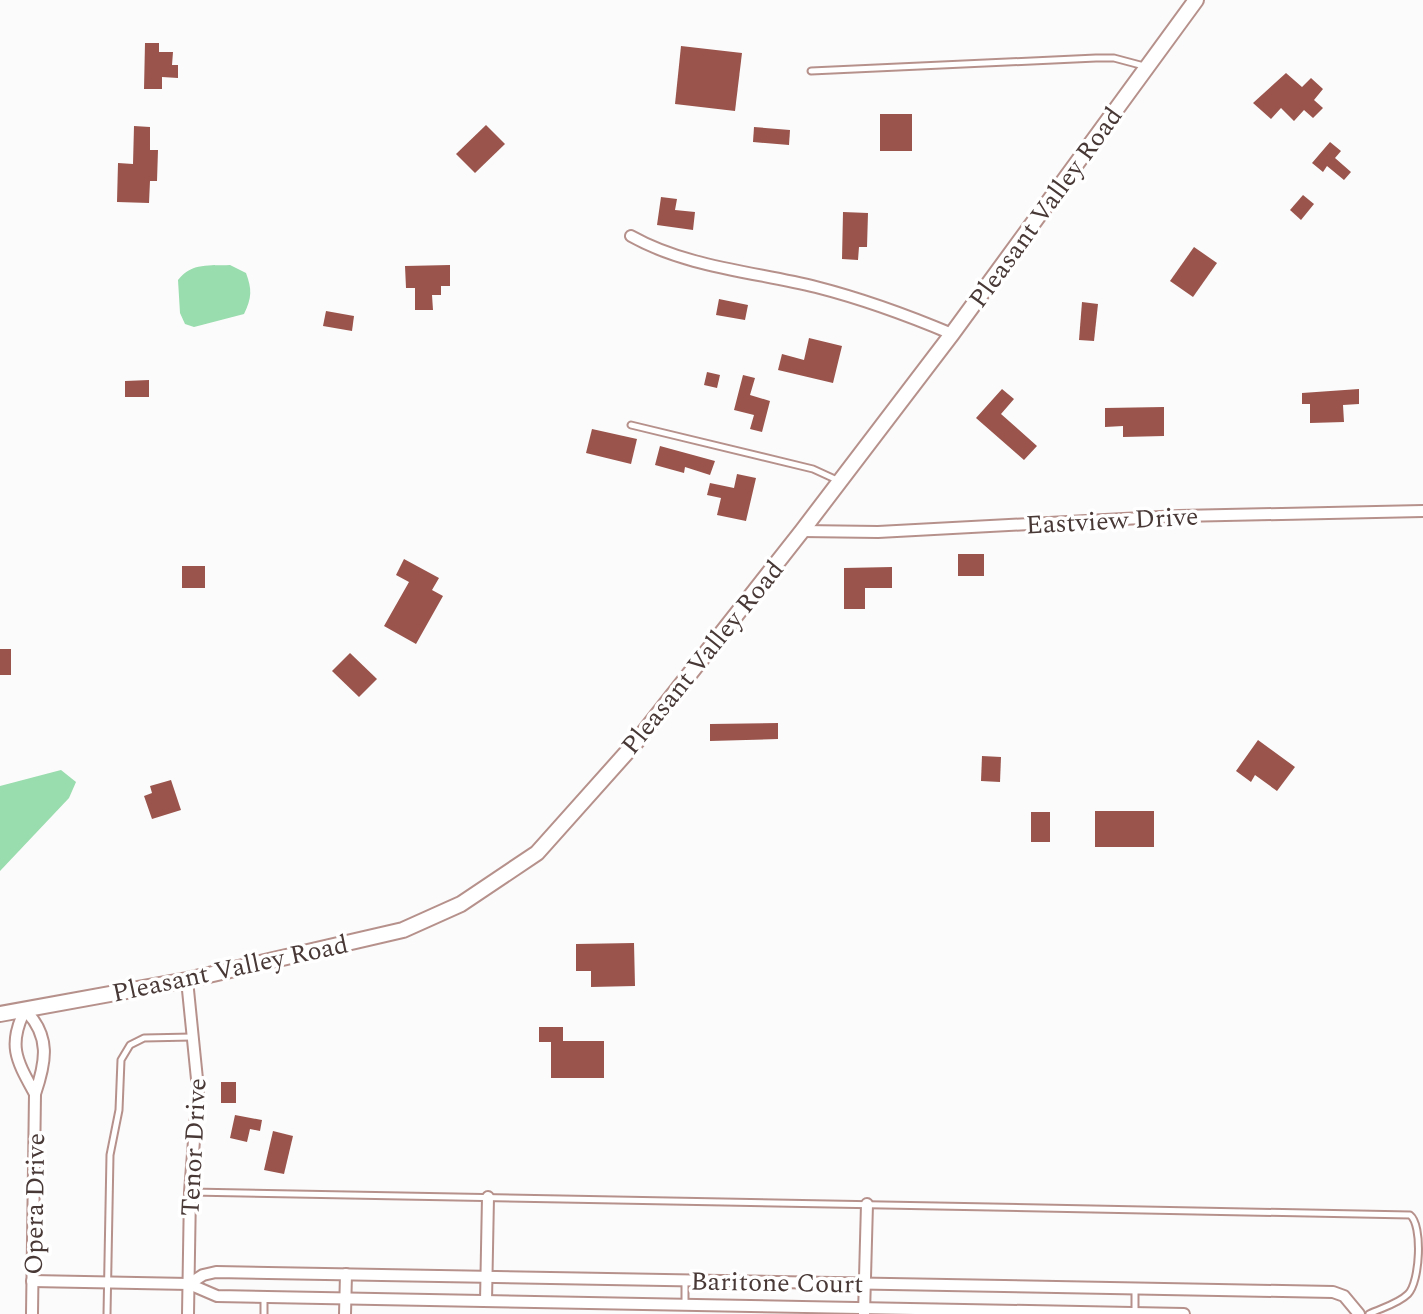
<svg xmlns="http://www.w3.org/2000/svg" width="1423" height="1314" font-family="Spectral,serif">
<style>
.water{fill:#99dcad}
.building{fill:#9a544c}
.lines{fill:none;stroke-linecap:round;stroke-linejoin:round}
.lane-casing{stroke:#b6918c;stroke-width:9}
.street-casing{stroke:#b6918c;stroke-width:14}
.secondary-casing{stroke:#b6918c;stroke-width:18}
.lane{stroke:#fff;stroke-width:5}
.street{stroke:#fff;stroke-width:10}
.secondary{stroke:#fff;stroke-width:14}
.labels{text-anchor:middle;stroke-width:7;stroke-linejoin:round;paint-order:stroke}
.street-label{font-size:26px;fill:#483836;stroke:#fff}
</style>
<rect width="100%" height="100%" fill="#fbfbfb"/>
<g class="water">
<path d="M230,265L246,273C252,289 252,298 244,314L194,327L185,324L180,313L178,280C192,262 210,266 230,265Z"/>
<polygon points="61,770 76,782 69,798 0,871 0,786"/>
</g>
<g class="building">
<polygon points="145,43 159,43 159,52 173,52 172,65 178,65 178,78 162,77 162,89 144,89"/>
<polygon points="681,46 742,53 735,111 675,104"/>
<polygon points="1286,73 1302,87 1311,78 1323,89 1314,100 1323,108 1313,118 1304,110 1294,121 1281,108 1271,119 1253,103"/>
<rect x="880" y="114" width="32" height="37"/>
<polygon points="486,125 505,144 475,173 456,154"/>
<polygon points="134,126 150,127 150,150 158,150 157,181 150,181 149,203 117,202 118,163 133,164"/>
<polygon points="754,127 790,130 789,145 753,142"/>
<polygon points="1330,142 1341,151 1335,158 1351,172 1344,180 1327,166 1323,172 1312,163"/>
<polygon points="1303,195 1314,204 1301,220 1290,210"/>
<polygon points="661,197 677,199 675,210 695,212 693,230 657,225"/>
<polygon points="843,212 868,213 867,247 859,247 858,260 842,259"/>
<polygon points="1194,247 1217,263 1193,297 1170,281"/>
<polygon points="450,265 450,286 441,286 441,295 432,295 433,310 415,310 415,288 406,288 405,266"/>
<polygon points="719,299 748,305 745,320 716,315"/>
<polygon points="1082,302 1098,304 1094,341 1079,340"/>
<polygon points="326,311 354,316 352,331 323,326"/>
<polygon points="809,338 842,346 833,383 778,370 782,354 804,360"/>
<polygon points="707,372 720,375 717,388 704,385"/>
<polygon points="743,375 755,378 750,395 770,401 762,432 750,429 754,415 734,410"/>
<polygon points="149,380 149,397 125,397 125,381"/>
<polygon points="1002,389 1014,399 1001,414 1037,446 1024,460 976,418"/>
<polygon points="1359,389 1359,404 1343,405 1344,422 1310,423 1310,404 1302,404 1302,393"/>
<polygon points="1164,407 1164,436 1123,437 1123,426 1105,427 1105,408"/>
<polygon points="592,429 637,439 631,464 586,453"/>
<polygon points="660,446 715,461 710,475 685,467 684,473 655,465"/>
<polygon points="737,474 756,478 746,521 717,515 721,498 707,495 710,483 734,488"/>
<rect x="958" y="554" width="26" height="22"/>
<polygon points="404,559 439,578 432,590 443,596 416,644 384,626 409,582 396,575"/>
<rect x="182" y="566" width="23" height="22"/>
<polygon points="892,567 892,588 865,588 865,609 844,609 844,568"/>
<rect x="0" y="649" width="11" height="26"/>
<polygon points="350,653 377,679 359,697 332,671"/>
<polygon points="778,723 778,739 710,741 710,724"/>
<polygon points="1258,740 1295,767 1277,791 1255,775 1251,782 1236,771"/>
<polygon points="982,756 1001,757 1000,782 981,781"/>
<polygon points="171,780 181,810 152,819 144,796 152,793 150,786"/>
<rect x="1095" y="811" width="59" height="36"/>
<rect x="1031" y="812" width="19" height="30"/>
<polygon points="634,943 635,986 591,987 591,971 576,971 576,944"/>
<polygon points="539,1027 563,1027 563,1041 604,1041 604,1078 551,1078 551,1042 539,1042"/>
<rect x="221" y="1082" width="15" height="21"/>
<polygon points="235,1115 262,1120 260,1131 250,1129 247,1142 230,1138"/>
<polygon points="273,1131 293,1136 284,1174 264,1170"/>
</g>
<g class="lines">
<defs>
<g id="lane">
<polyline points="811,71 1096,58 1114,58 1144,66"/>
<polyline points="631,425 813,469 837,480"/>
<path d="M191,1192L1410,1215C1423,1225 1420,1282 1408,1294C1398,1304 1381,1308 1369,1314"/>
<polyline points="685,1305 685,1280"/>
<polyline points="1135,1313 1135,1288"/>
<polyline points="107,1314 110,1155 119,1110 121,1060 130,1045 144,1038 192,1037"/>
<polyline points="264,1314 264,1297"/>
</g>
<g id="street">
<path d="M631,236C686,267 755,272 816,287C863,299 907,315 952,334"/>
<polyline points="802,531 878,532 1179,516 1423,511"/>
<polyline points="187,980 198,1089 190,1192 188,1314"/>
<path d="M25,1010C51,1036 46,1062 35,1094C17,1061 7,1046 25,1010Z"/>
<polyline points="32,1281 189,1284 217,1296 1184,1314"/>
<polyline points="189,1284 203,1275 216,1272 1333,1292 1344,1296 1359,1314"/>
<polyline points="486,1301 488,1197"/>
<polyline points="32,1314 35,1094"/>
<polyline points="345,1314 346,1274"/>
<polyline points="864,1314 867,1204"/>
</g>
<polyline id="secondary" points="0,1014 187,980 403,930 461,904 537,853 637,741 802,531 952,334 1196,0"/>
</defs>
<use href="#lane" class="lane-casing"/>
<use href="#street" class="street-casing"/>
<use href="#secondary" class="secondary-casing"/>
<use href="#lane" class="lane"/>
<use href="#street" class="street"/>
<use href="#secondary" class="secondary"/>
</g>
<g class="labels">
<g class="street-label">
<text transform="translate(1045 207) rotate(-54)" y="9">Pleasant Valley Road</text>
<text transform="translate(1112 520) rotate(-3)" y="9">Eastview Drive</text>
<text transform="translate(702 657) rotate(-51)" y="9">Pleasant Valley Road</text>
<text transform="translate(230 968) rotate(-12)" y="9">Pleasant Valley Road</text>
<text transform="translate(193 1147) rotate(-87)" y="9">Tenor Drive</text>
<text transform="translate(34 1204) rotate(-89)" y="9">Opera Drive</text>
<text transform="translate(777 1282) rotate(1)" y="9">Baritone Court</text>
</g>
</g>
</svg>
